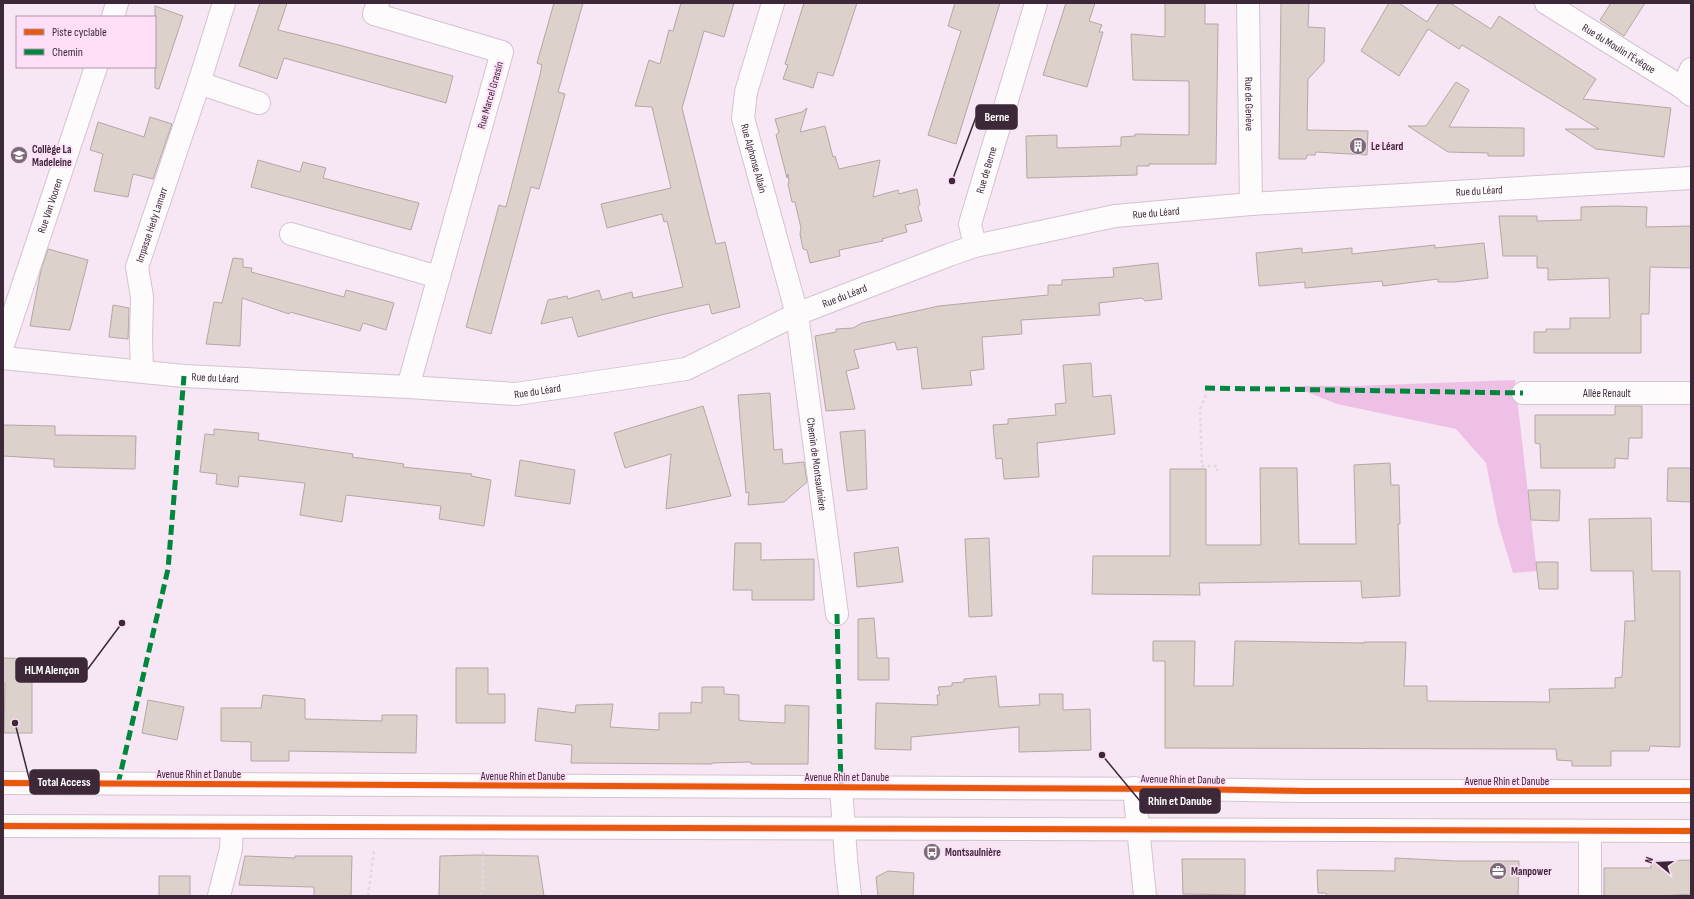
<svg xmlns="http://www.w3.org/2000/svg" width="1694" height="899" font-family="'Sofia Sans Condensed',sans-serif">
<style>
.green{fill:#efc0e6}
.building{fill:#dcd1cb;stroke:#b3a8a3}
.lines{fill:none;stroke-linecap:round;stroke-linejoin:round}
.minor-casing{stroke:#d4c3d0;stroke-width:24}
.major-casing{stroke:#d4c3d0;stroke-width:24}
.path{stroke:#dfdadf;stroke-width:2.5;stroke-dasharray:3 3;stroke-linecap:butt}
.minor{stroke:#fefbfd;stroke-width:22}
.major{stroke:#fefbfd;stroke-width:22}
.quiet{stroke:#00873e;stroke-width:5;stroke-dasharray:10 5;stroke-linecap:butt}
.cycleway-casing{stroke:#fedff7;stroke-width:8}
.cycleway{stroke:#e8590c;stroke-width:6}
.labels{text-anchor:middle;stroke-width:3.5;stroke-linejoin:round;paint-order:stroke}
.street-label{font-size:11px;fill:#3c2838;stroke:#fedff7}
.poi-label{font-size:11px;font-weight:bold;fill:#3c2838;stroke:#fedff7;text-anchor:start}
.leader{fill:none;stroke:#3c2838;stroke-width:1.5}
.callout-dot{fill:#3c2838;stroke:#fedff7;stroke-width:1.5}
.callout{fill:#3c2838;stroke:#3c2838;stroke-width:1.5}
.callout-label{font-size:12px;text-anchor:middle;font-weight:bold;fill:#fff}
</style>
<rect width="100%" height="100%" fill="#f7e6f3"/>
<polygon class="green" points="1515,380 1537,571 1513,573 1498,523 1486,463 1456,429 1337,404 1292,386 1355,386"/>
<g class="building">
<polygon points="260,3 287,3 278,30 339,45 453,76 446,103 284,58 277,79 239,66"/>
<polygon points="554,3 583,3 558,92 565,94 552,142 539,189 531,187 491,334 466,327 499,205 506,207 540,75 542,65 537,63"/>
<polygon points="681,3 734,3 724,37 704,31 682,108 716,244 725,242 740,307 712,314 709,304 665,314 578,337 572,317 541,324 548,300 567,296 568,299 599,290 602,300 632,292 633,298 683,287 667,221 664,222 662,214 607,228 601,204 671,188 652,107 635,106 649,60 660,64 669,30 673,31"/>
<polygon points="804,3 857,3 833,76 818,72 813,88 783,79 788,65 785,64"/>
<polygon points="955,3 1000,3 956,144 928,135 961,31 948,26"/>
<polygon points="1066,3 1095,3 1089,21 1102,25 1099,32 1103,32 1087,87 1043,75"/>
<polygon points="1165,3 1205,3 1205,24 1218,24 1216,164 1149,164 1149,166 1137,166 1137,175 1027,178 1026,136 1057,135 1057,148 1121,146 1121,137 1135,136 1135,134 1189,135 1189,81 1133,80 1131,34 1165,37"/>
<polygon points="1281,3 1309,3 1308,27 1325,28 1324,62 1308,79 1307,130 1368,131 1367,155 1316,152 1315,155 1307,155 1306,159 1279,159"/>
<polygon points="1389,3 1399,3 1427,22 1439,3 1450,3 1491,29 1499,16 1596,79 1583,99 1671,108 1664,157 1596,149 1565,129 1599,129 1462,45 1459,49 1428,29 1399,76 1361,51"/>
<polygon points="1611,3 1645,3 1624,36 1600,20"/>
<polygon points="155,6 183,16 159,89 155,88"/>
<polygon points="1456,82 1469,90 1449,127 1524,128 1524,156 1488,156 1488,153 1448,152 1408,126 1426,126"/>
<polygon points="807,108 800,132 825,126 833,157 835,156 839,169 880,160 873,197 898,190 899,194 917,189 920,204 918,207 922,221 905,225 907,232 882,239 883,241 839,250 840,256 810,263 807,250 803,249 800,234 801,228 795,202 792,202 788,184 789,182 788,174 787,178 776,135 779,132 775,119 802,112"/>
<polygon points="150,117 172,124 153,179 133,174 128,197 94,191 103,154 90,150 98,122 144,137"/>
<polygon points="258,160 300,172 303,162 326,168 323,178 419,203 411,230 251,187"/>
<polygon points="1616,206 1647,207 1646,227 1691,226 1691,268 1650,267 1649,314 1641,314 1641,353 1534,353 1534,332 1546,332 1546,329 1570,329 1570,318 1610,318 1609,278 1548,280 1548,268 1537,268 1537,256 1503,256 1499,216 1537,216 1537,221 1581,220 1581,207"/>
<polygon points="1484,243 1488,278 1455,282 1438,282 1438,279 1383,286 1382,281 1305,288 1305,282 1259,286 1256,253 1302,248 1302,253 1352,248 1352,254 1435,245 1435,248"/>
<polygon points="48,249 88,260 70,330 30,326 41,270"/>
<polygon points="233,258 243,259 243,267 252,268 251,272 344,297 346,290 394,303 386,330 363,323 360,331 290,312 289,314 242,298 240,346 206,344 214,302 222,303"/>
<polygon points="1158,263 1162,299 1145,301 1142,298 1099,303 1100,315 1021,320 1022,334 982,337 984,369 970,371 972,385 922,389 917,347 897,350 895,342 854,350 859,368 846,371 855,409 826,411 815,336 836,332 836,329 853,328 862,323 939,306 1048,295 1048,285 1062,285 1062,280 1114,277 1113,268"/>
<polygon points="113,305 129,308 128,339 109,337"/>
<polygon points="1091,363 1093,397 1111,395 1115,434 1037,443 1039,477 1004,479 1002,458 996,459 993,425 1008,424 1008,419 1056,415 1055,404 1066,403 1063,365"/>
<polygon points="770,393 774,450 782,449 783,464 804,462 807,482 784,502 748,505 749,492 746,493 738,395"/>
<polygon points="703,406 731,496 666,509 671,454 625,468 614,433"/>
<polygon points="1615,406 1642,406 1642,438 1629,438 1628,459 1615,458 1615,468 1541,468 1540,444 1535,443 1535,415 1615,415"/>
<polygon points="3,425 55,426 55,435 136,436 135,469 54,467 54,459 3,456"/>
<polygon points="214,429 259,433 258,440 353,454 352,457 404,464 403,467 472,474 471,476 491,480 484,526 439,519 441,506 346,495 342,522 300,515 305,483 239,476 238,487 216,484 217,474 200,472 205,434 214,435"/>
<polygon points="865,430 867,489 847,491 840,432"/>
<polygon points="520,460 575,470 570,504 515,496"/>
<polygon points="1390,463 1391,485 1399,485 1400,524 1398,524 1400,596 1362,598 1361,581 1199,583 1200,595 1092,594 1093,556 1170,556 1170,469 1206,469 1206,545 1261,545 1260,468 1297,468 1299,544 1356,544 1354,465"/>
<polygon points="1668,468 1691,468 1691,502 1667,501"/>
<polygon points="1528,490 1560,490 1559,521 1531,520"/>
<polygon points="1651,518 1652,571 1680,571 1680,747 1650,746 1649,751 1611,751 1611,766 1572,766 1572,761 1557,760 1556,749 1165,748 1165,661 1153,661 1153,641 1195,641 1194,686 1233,686 1235,641 1364,643 1364,642 1406,642 1404,686 1427,686 1427,701 1550,702 1549,689 1615,688 1615,678 1622,677 1625,621 1635,621 1633,571 1591,571 1589,519"/>
<polygon points="989,538 992,616 969,617 965,539"/>
<polygon points="735,543 761,543 761,560 814,559 814,600 752,600 752,590 733,590"/>
<polygon points="898,547 903,582 857,587 854,553"/>
<polygon points="1536,562 1558,562 1558,589 1539,589"/>
<polygon points="874,618 877,658 889,658 889,680 858,680 858,619"/>
<polygon points="3,658 43,659 43,680 32,680 32,733 4,733 5,683 3,683"/>
<polygon points="456,668 488,668 488,694 505,694 505,723 456,723"/>
<polygon points="996,676 999,707 1040,705 1039,694 1063,694 1063,710 1090,709 1091,750 1019,752 1019,727 911,737 911,750 875,749 876,703 938,705 937,695 940,695 938,687 952,686 952,683 964,682 964,679"/>
<polygon points="702,687 724,687 724,694 739,695 739,720 744,721 785,723 785,705 809,706 808,764 751,764 751,762 712,763 712,764 571,763 572,745 535,741 538,708 575,713 576,705 613,704 610,727 659,730 659,713 691,713 691,702 702,703"/>
<polygon points="263,695 305,699 305,719 382,721 382,715 417,715 416,753 289,751 289,761 251,761 251,742 221,741 221,708 261,708"/>
<polygon points="148,700 184,707 177,740 142,733"/>
<polygon points="475,855 538,856 544,896 439,896 440,856"/>
<polygon points="245,856 295,858 295,856 352,856 351,896 314,896 314,887 239,885"/>
<polygon points="1395,858 1455,861 1519,861 1518,896 1327,896 1326,893 1318,893 1317,870 1395,871"/>
<polygon points="1182,859 1245,859 1245,895 1183,894"/>
<polygon points="1691,860 1691,894 1661,896 1604,896 1604,868 1651,868 1651,861"/>
<polygon points="888,871 914,873 913,896 878,896 876,877"/>
<rect x="159" y="876" width="31" height="20"/>
</g>
<g class="lines">
<defs>
<g id="minor">
<polyline points="378,3 374,14 502,52 408,387"/>
<path id="s1" d="M773,3L746,92L743,118L797,314L837,614"/>
<path id="s2" d="M1248,3L1251,204"/>
<path id="s3" d="M1546,3L1683,88L1691,95"/>
<polyline points="113,17 117,3"/>
<polyline points="199,83 259,103"/>
<polyline points="1683,88 1691,69"/>
<polyline points="291,234 438,277"/>
<path id="s4" d="M975,246L970,224L1036,3"/>
<path id="s5" d="M3,345L96,67"/>
<path id="s6" d="M3,358L184,376L408,387L516,394L686,369L797,314L949,255L975,246L1115,216L1251,204L1691,178"/>
<path id="s7" d="M142,371L141,339L142,297L137,267L199,83L224,3"/>
<path id="s8" d="M1523,393H1691"/>
<polyline points="841,787 846,859 850,896"/>
<polyline points="1134,788 1145,896"/>
<polyline points="1590,831 1590,896"/>
<polyline points="219,896 231,849 232,827"/>
</g>
<g id="major">
<polyline points="3,783 1184,789 1307,791 1691,791"/>
<polyline points="3,826 1691,831"/>
</g>
</defs>
<use href="#minor" class="minor-casing"/>
<use href="#major" class="major-casing"/>
<g class="path">
<polyline points="1206,395 1200,409 1202,466 1217,466 1217,471"/>
<polyline points="368,896 374,851"/>
<polyline points="481,896 483,886 483,852"/>
</g>
<use href="#minor" class="minor"/>
<use href="#major" class="major"/>
<g class="quiet">
<polyline points="1205,388 1523,393"/>
<polyline points="837,614 841,787"/>
<polyline points="118,784 168,569 184,376"/>
</g>
<defs>
<g id="cycleway">
<polyline points="3,783 1184,789 1307,791 1691,791"/>
<polyline points="3,826 1691,831"/>
</g>
</defs>
<use href="#cycleway" class="cycleway-casing"/>
<use href="#cycleway" class="cycleway"/>
</g>
<defs>
<symbol id="building-disc" viewBox="-11 -11 22 22"><circle r="9.5" fill="#7d6a79" stroke="#fedff7"/><path d="M-4-6H4V6H1V3H-1V6H-4ZM-2.5-4.3h1.7v1.8h-1.7ZM.8-4.3h1.7v1.8H.8ZM-2.5-1h1.7V.8h-1.7ZM.8-1h1.7V.8H.8Z" fill="#fff"/></symbol>
<symbol id="school-disc" viewBox="-11 -11 22 22"><circle r="9.5" fill="#7d6a79" stroke="#fedff7"/><path d="M0-5L7-2L0 1L-7-2ZM-4 1L0 2.5L4 1V4Q0 6-4 4Z" fill="#fff"/></symbol>
<symbol id="bus-disc" viewBox="-11 -11 22 22"><circle r="9.5" fill="#7d6a79" stroke="#fedff7"/><path d="M-5-6H5V4H4V6H2V4H-2V6H-4V4H-5ZM-3.5-4V0h7V-4ZM-3.5 1.2v1.5H-2V1.2ZM2 1.2v1.5H3.5V1.2Z" fill="#fff"/></symbol>
<symbol id="office-disc" viewBox="-11 -11 22 22"><circle r="9.5" fill="#7d6a79" stroke="#fedff7"/><path d="M-6-3h4V-5.5h4V-3h4V5H-6ZM-1-4.5V-3h2v-1.5ZM-6 0V1H6V0Z" fill="#fff"/></symbol>
</defs>
<g fill-rule="evenodd">
<use href="#building-disc" x="1348" y="136" width="20" height="20"/>
<use href="#school-disc" x="9" y="145" width="20" height="20"/>
<use href="#bus-disc" x="922" y="842" width="20" height="20"/>
<use href="#office-disc" x="1488" y="861" width="20" height="20"/>
</g>
<g class="labels">
<g class="street-label">
<text dy="4" stroke="none"><textPath href="#s3" startOffset="86">Rue du Moulin l'Évêque</textPath></text>
<text transform="translate(490 95) rotate(-74)" y="4">Rue Marcel Grassin</text>
<text dy="4" stroke="none"><textPath href="#s2" startOffset="101">Rue de Genève</textPath></text>
<text dy="4" stroke="none"><textPath href="#s1" startOffset="161">Rue Alphonse Allain</textPath></text>
<text dy="4" stroke="none"><textPath href="#s4" startOffset="79">Rue de Berne</textPath></text>
<text dy="4" stroke="none"><textPath href="#s6" startOffset="1509">Rue du Léard</textPath></text>
<text dy="4" stroke="none"><textPath href="#s5" startOffset="147">Rue Van Vooren</textPath></text>
<text dy="4" stroke="none"><textPath href="#s6" startOffset="1185">Rue du Léard</textPath></text>
<text dy="4" stroke="none"><textPath href="#s7" startOffset="149">Impasse Hedy Lamarr</textPath></text>
<text dy="4" stroke="none"><textPath href="#s6" startOffset="861">Rue du Léard</textPath></text>
<text dy="4" stroke="none"><textPath href="#s6" startOffset="213">Rue du Léard</textPath></text>
<text dy="4" stroke="none"><textPath href="#s6" startOffset="536">Rue du Léard</textPath></text>
<text dy="4" stroke="none"><textPath href="#s8" startOffset="84">Allée Renault</textPath></text>
<text dy="4" stroke="none"><textPath href="#s1" startOffset="474">Chemin de Montsaulnière</textPath></text>
<text x="199" y="778">Avenue Rhin et Danube</text>
<text x="523" y="780">Avenue Rhin et Danube</text>
<text x="847" y="781">Avenue Rhin et Danube</text>
<text transform="translate(1183 779) rotate(1)" y="4">Avenue Rhin et Danube</text>
<text x="1507" y="785">Avenue Rhin et Danube</text>
</g>
<g class="poi-label">
<text x="1371" y="150">Le Léard</text>
<text x="32" y="153">Collège La<tspan x="32" dy="13">Madeleine</tspan></text>
<text x="945" y="856">Montsaulnière</text>
<text x="1511" y="875">Manpower</text>
</g>
</g>
<path class="leader" d="M952 181L976 117M122 623L87 670M15 723L30 782M1102 755L1140 801"/>
<g class="callout-dot">
<circle cx="952" cy="181" r="4"/>
<circle cx="122" cy="623" r="4"/>
<circle cx="15" cy="723" r="4"/>
<circle cx="1102" cy="755" r="4"/>
</g>
<g class="callout">
<rect x="976" y="105" width="41" height="24" rx="4"/>
<rect x="16" y="658" width="71" height="24" rx="4"/>
<rect x="30" y="770" width="69" height="24" rx="4"/>
<rect x="1140" y="789" width="80" height="24" rx="4"/>
</g>
<g class="callout-label">
<text x="997" y="121">Berne</text>
<text x="52" y="674">HLM Alençon</text>
<text x="64" y="786">Total Access</text>
<text x="1180" y="805">Rhin et Danube</text>
</g>
<rect width="1694" height="899" fill="none" stroke="#3c2838" stroke-width="8"/>
<rect x="16" y="16" width="140" height="52" fill="#fedff7" stroke="#b096ab"/>
<rect x="24" y="29" width="20" height="6" fill="#e8590c" stroke="#b096ab"/>
<text x="52" y="36" font-size="12" fill="#3c2838">Piste cyclable</text>
<rect x="24" y="49" width="20" height="6" fill="#00873e" stroke="#b096ab"/>
<text x="52" y="56" font-size="12" fill="#3c2838">Chemin</text>
<g transform="translate(1658 863) rotate(288)" stroke="#fedff7" stroke-width="3" paint-order="stroke">
<path d="M0-3L7 15L0 10L-7 15Z" fill="#3c2838"/>
<text y="-6" font-size="11" font-weight="bold" text-anchor="middle" fill="#3c2838">N</text>
</g>
</svg>
